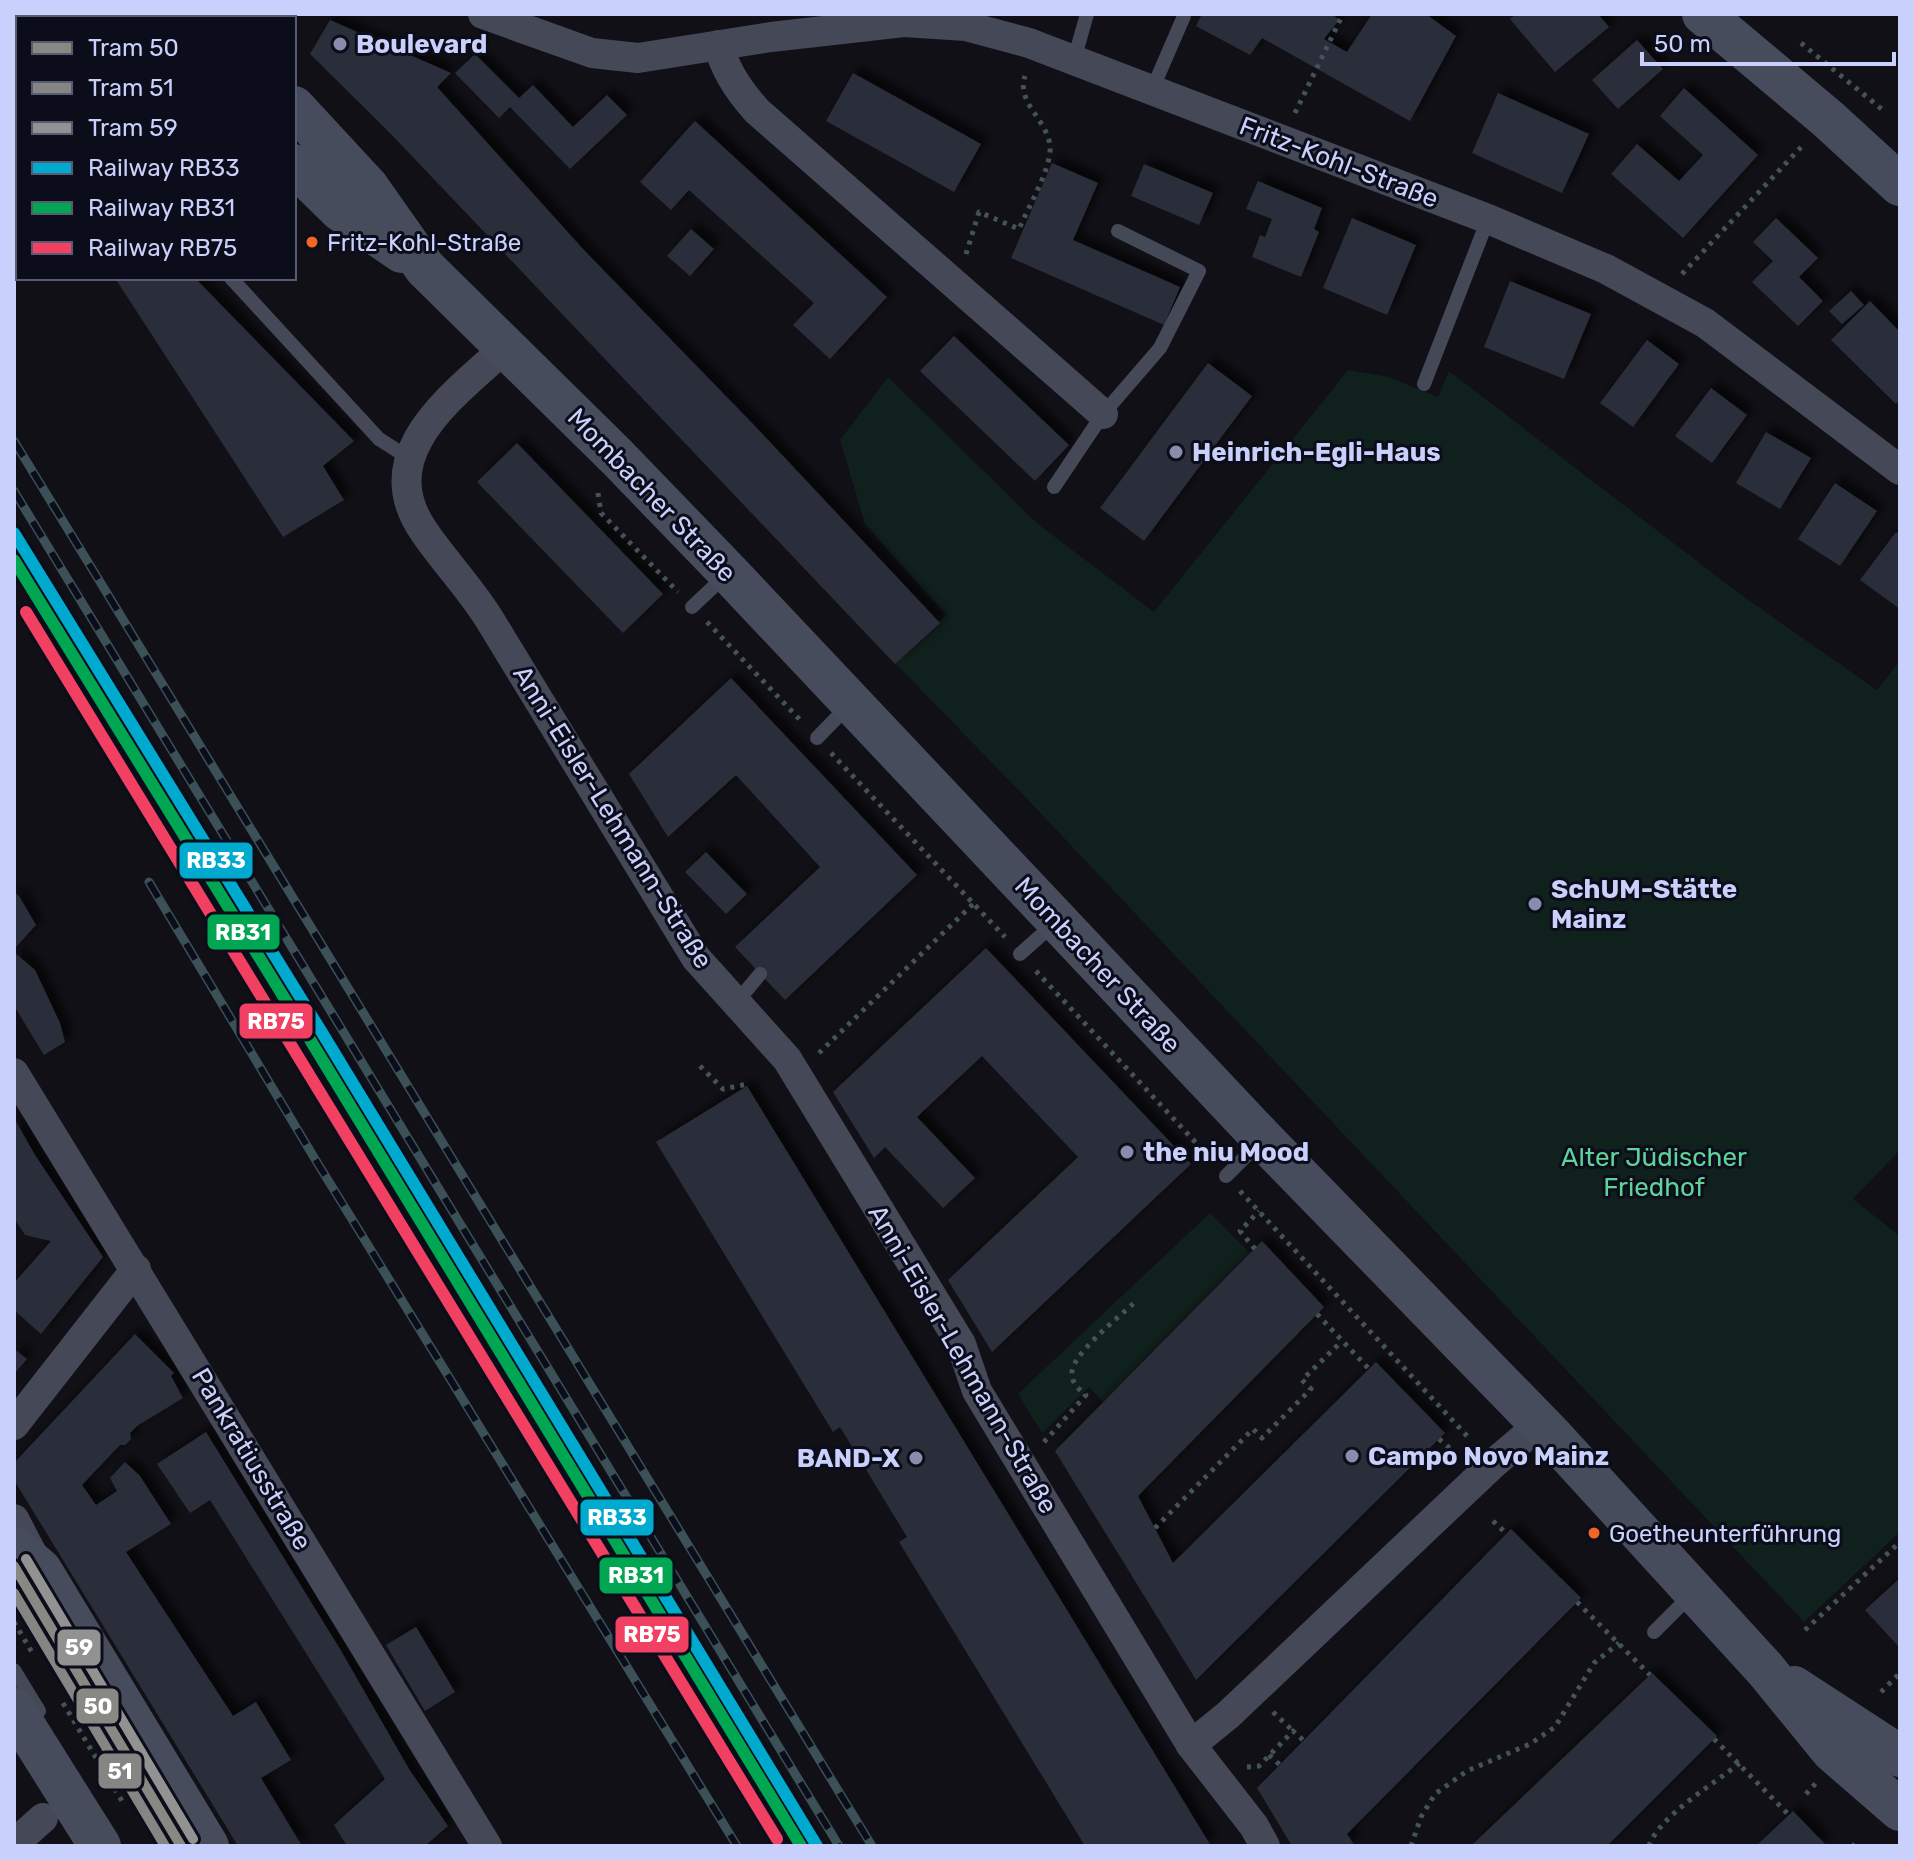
<svg xmlns="http://www.w3.org/2000/svg" width="1914" height="1860" font-family="Rubik,sans-serif">
<style>
.green{fill:#10201d}
.building{fill:#2c2d3a;filter:url(#shadow)}
.lines{fill:none;stroke-linecap:round;stroke-linejoin:round}
.path{stroke:#445358;stroke-width:5;stroke-dasharray:4 6;stroke-linecap:butt}
.lane{stroke:#444857;stroke-width:14}
.street{stroke:#444857;stroke-width:30}
.secondary{stroke:#474c5d;stroke-width:42}
.rail-casing{stroke:#3b5157;stroke-width:9}
.rail{stroke:#0c0d1a;stroke-width:6;stroke-dasharray:18;stroke-linecap:butt}
.rail-1-casing{stroke:#0c0d1a;stroke-width:18}
.rail-2-casing{stroke:#0c0d1a;stroke-width:18}
.rail-3-casing{stroke:#0c0d1a;stroke-width:18}
.rail-1{stroke:#00a9ce;stroke-width:12}
.rail-2{stroke:#00a651;stroke-width:12}
.rail-3{stroke:#f24062;stroke-width:12}
.tram-1-casing{stroke:#0c0d1a;stroke-width:16}
.tram-2-casing{stroke:#0c0d1a;stroke-width:16}
.tram-3-casing{stroke:#0c0d1a;stroke-width:16}
.tram-1{stroke:#898984;stroke-width:10}
.tram-2{stroke:#858584;stroke-width:10}
.tram-3{stroke:#929292;stroke-width:10}
.poi-dot{fill:#888dab;stroke:#0c0d1a;stroke-width:3}
.bus-dot{fill:#f26522;stroke:#0c0d1a;stroke-width:3}
.labels{text-anchor:middle;stroke-width:6;stroke-linejoin:round;paint-order:stroke}
.bus-label{font-size:24px;fill:#c9d0fb;stroke:#0c0d1a;text-anchor:start}
.poi-label{font-size:26px;font-weight:bold;fill:#c9d0fb;stroke:#0c0d1a;text-anchor:start}
.street-label{font-size:26px;fill:#c9d0fb;stroke:#0c0d1a}
.park-label{font-size:26px;fill:#5dd398;stroke:#0c0d1a}
.line-badge{stroke:#0c0d1a;stroke-width:3}
.badge-label{font-size:22px;text-anchor:middle;font-weight:bold;fill:#fff}
</style>
<defs>
<filter id="shadow"><feDropShadow dx="7" dy="-7" stdDeviation="4" flood-color="#0009"/></filter>
</defs>
<rect width="100%" height="100%" fill="#101016"/>
<g class="green">
<polygon points="1348,370 1389,377 1438,397 1449,371 1740,594 1877,690 1900,661 1900,1150 1853,1199 1900,1236 1900,1532 1804,1622 1030,802 894,662 946,615 865,524 840,440 888,377 1038,524 1154,612"/>
<polygon points="1210,1213 1250,1253 1104,1402 1089,1387 1042,1433 1018,1394"/>
</g>
<g class="building">
<polygon points="1202,14 1332,14 1339,20 1324,39 1347,52 1372,14 1426,14 1456,36 1410,121 1262,38 1250,55 1196,26"/>
<polygon points="1516,14 1598,14 1609,27 1555,72 1510,19"/>
<polygon points="330,20 451,73 437,87 583,249 754,425 940,623 895,664 390,133 310,54"/>
<polygon points="1637,40 1663,69 1618,109 1592,80"/>
<polygon points="475,54 519,98 533,85 573,127 607,95 627,115 570,169 510,107 499,118 455,73"/>
<polygon points="853,73 981,144 954,192 826,121"/>
<polygon points="1684,88 1758,155 1683,238 1611,174 1637,144 1679,181 1703,155 1660,116"/>
<polygon points="1498,93 1589,134 1562,193 1472,153"/>
<polygon points="695,121 887,297 830,359 793,325 814,303 689,190 671,210 640,182"/>
<polygon points="1052,163 1098,183 1073,240 1180,287 1164,325 1011,258"/>
<polygon points="1144,164 1213,193 1199,225 1131,196"/>
<polygon points="1258,181 1322,208 1314,229 1319,232 1301,277 1252,257 1260,235 1265,237 1272,219 1246,209"/>
<polygon points="1352,218 1416,245 1387,315 1323,288"/>
<polygon points="1776,218 1818,258 1799,277 1823,301 1798,326 1752,282 1773,261 1753,242"/>
<polygon points="691,229 714,249 690,276 667,256"/>
<polygon points="115,278 195,278 354,441 323,466 344,500 283,537"/>
<polygon points="1510,281 1591,314 1564,379 1484,347"/>
<polygon points="1851,291 1864,305 1842,324 1829,311"/>
<polygon points="1870,301 1900,332 1900,400 1896,404 1831,340"/>
<polygon points="954,336 1069,445 1035,481 920,371"/>
<polygon points="1647,340 1679,364 1633,427 1600,403"/>
<polygon points="1208,363 1252,396 1144,541 1100,508"/>
<polygon points="1711,388 1747,415 1712,463 1675,436"/>
<polygon points="1766,432 1811,458 1780,509 1736,483"/>
<polygon points="517,443 663,594 623,633 477,482"/>
<polygon points="1835,483 1877,511 1840,566 1798,539"/>
<polygon points="1896,532 1900,535 1900,609 1860,580"/>
<polygon points="731,678 917,875 785,1000 735,947 820,867 736,775 668,837 629,774"/>
<polygon points="706,852 747,894 726,914 685,872"/>
<polygon points="14,892 19,896 36,925 14,949"/>
<polygon points="986,948 1191,1164 992,1352 948,1280 1078,1157 982,1056 917,1117 975,1178 943,1208 885,1147 874,1158 833,1092"/>
<polygon points="14,952 35,970 60,1023 65,1042 44,1055 16,1009 14,1010"/>
<polygon points="747,1086 990,1484 1211,1846 1085,1846 899,1542 907,1537 840,1427 833,1432 656,1142"/>
<polygon points="14,1118 35,1155 103,1257 41,1334 14,1310 14,1283 51,1241 25,1235 14,1218"/>
<polygon points="1262,1241 1324,1307 1138,1496 1173,1563 1376,1362 1445,1433 1196,1680 1055,1451"/>
<polygon points="135,1334 174,1373 171,1376 183,1398 137,1426 130,1433 131,1439 125,1445 120,1445 82,1485 96,1505 117,1491 110,1478 125,1462 140,1476 171,1524 126,1552 233,1716 256,1702 291,1760 261,1778 302,1846 238,1846 14,1480 14,1463"/>
<polygon points="14,1349 27,1359 14,1374"/>
<polygon points="206,1432 340,1649 409,1769 448,1826 425,1846 347,1846 334,1825 385,1779 210,1500 190,1513 157,1464"/>
<polygon points="1511,1529 1581,1598 1347,1834 1355,1846 1292,1846 1257,1788"/>
<polygon points="1900,1578 1900,1648 1865,1610"/>
<polygon points="416,1627 455,1692 425,1711 386,1645"/>
<polygon points="1652,1673 1717,1736 1607,1846 1471,1846"/>
<polygon points="1793,1811 1827,1846 1756,1846 1789,1815"/>
</g>
<g class="lines">
<g class="path">
<polyline points="1801,43 1884,111"/>
<polyline points="1295,113 1343,14"/>
<path d="M966,254L979,212L1019,229C1028,208 1052,167 1050,146C1047,119 1016,103 1025,76"/>
<polyline points="1682,274 1804,144"/>
<polyline points="598,493 601,513 678,592"/>
<polyline points="707,622 802,722"/>
<polyline points="831,753 1005,937"/>
<polyline points="1036,971 1212,1160"/>
<polyline points="819,1053 973,904"/>
<polyline points="700,1066 723,1089 748,1084"/>
<polyline points="1240,1191 1468,1437"/>
<polyline points="1255,1249 1240,1231 1259,1211"/>
<polyline points="1317,1314 1369,1369"/>
<polyline points="1439,1439 1453,1451"/>
<path d="M1044,1442L1086,1395C1079,1389 1073,1385 1072,1375C1069,1356 1119,1317 1134,1303"/>
<polyline points="1493,1521 1507,1534"/>
<polyline points="1155,1528 1253,1429 1262,1438 1311,1389 1302,1380 1342,1341"/>
<polyline points="1577,1602 1650,1675"/>
<polyline points="14,1622 33,1654"/>
<polyline points="1805,1630 1900,1542"/>
<polyline points="1881,1692 1900,1673"/>
<polyline points="63,1703 122,1801"/>
<polyline points="1273,1712 1293,1731"/>
<polyline points="1714,1739 1789,1815"/>
<polyline points="1269,1755 1281,1766"/>
<polyline points="1247,1767 1259,1766 1293,1731 1304,1741"/>
<polyline points="1806,1794 1816,1783"/>
<polyline points="1411,1846 1421,1817 1435,1794 1467,1771 1530,1744 1555,1727 1594,1663 1619,1643"/>
<path d="M1649,1846C1658,1817 1715,1783 1740,1763"/>
<polyline points="1853,1846 1855,1844"/>
</g>
<g class="lane">
<polyline points="23,14 27,18"/>
<polyline points="1074,60 1087,14"/>
<polyline points="1152,90 1184,16"/>
<polyline points="231,278 379,439 409,458"/>
<polyline points="1424,384 1488,219"/>
<polyline points="1054,487 1103,414 1160,348 1199,271 1118,231"/>
<polyline points="692,607 727,574"/>
<polyline points="817,738 850,704"/>
<polyline points="1020,954 1056,922"/>
<polyline points="736,1003 760,974"/>
<polyline points="1226,1176 1260,1142"/>
<polyline points="15,1568 181,1846"/>
<polyline points="1654,1632 1691,1595"/>
<polyline points="14,1670 39,1711"/>
</g>
<g class="street">
<polyline points="483,14 592,53 638,58 771,37 904,22 966,26 1029,43 1488,219 1606,269 1705,323 1900,470"/>
<path d="M719,45C724,70 740,92 757,111L1103,414"/>
<path d="M506,347C453,396 369,454 425,533C445,562 469,587 488,617L696,958L787,1059L961,1344L977,1391L1191,1745L1254,1826L1265,1846"/>
<polyline points="14,1073 487,1846"/>
<polyline points="14,1425 136,1269"/>
<polyline points="14,1519 36,1561"/>
<polyline points="1191,1745 1228,1715 1493,1464 1540,1424"/>
<polyline points="14,1844 43,1818"/>
</g>
<g class="secondary">
<polyline points="138,14 142,18"/>
<polyline points="208,14 211,18"/>
<polyline points="1703,14 1828,119 1900,185"/>
<polyline points="294,107 368,187 425,268 617,457 729,573 1263,1139 1552,1436 1765,1669 1832,1751 1900,1810"/>
<polyline points="294,165 340,210 402,252"/>
<polyline points="14,1547 41,1570 208,1846"/>
<polyline points="1794,1687 1900,1756"/>
<polyline points="14,1709 100,1846"/>
</g>
<defs>
<g id="rail">
<polyline points="14,441 872,1846"/>
<polyline points="14,491 839,1846"/>
<polyline points="149,882 315,1159 737,1846"/>
</g>
</defs>
<use href="#rail" class="rail-casing"/>
<use href="#rail" class="rail"/>
<defs>
<polyline id="rail-1" points="14,533 321,1031 817,1846"/>
<polyline id="rail-2" points="14,560 309,1038 801,1846"/>
<polyline id="rail-3" points="26,612 777,1839"/>
</defs>
<use href="#rail-1" class="rail-1-casing"/>
<use href="#rail-2" class="rail-2-casing"/>
<use href="#rail-3" class="rail-3-casing"/>
<use href="#rail-1" class="rail-1"/>
<use href="#rail-2" class="rail-2"/>
<use href="#rail-3" class="rail-3"/>
<defs>
<polyline id="tram-1" points="14,1566 181,1846"/>
<polyline id="tram-2" points="14,1593 165,1846"/>
<polyline id="tram-3" points="26,1559 193,1839"/>
</defs>
<use href="#tram-1" class="tram-1-casing"/>
<use href="#tram-2" class="tram-2-casing"/>
<use href="#tram-3" class="tram-3-casing"/>
<use href="#tram-1" class="tram-1"/>
<use href="#tram-2" class="tram-2"/>
<use href="#tram-3" class="tram-3"/>
</g>
<g class="poi-dot">
<circle cx="340" cy="44" r="8"/>
<circle cx="1176" cy="452" r="8"/>
<circle cx="1535" cy="904" r="8"/>
<circle cx="1127" cy="1152" r="8"/>
<circle cx="1352" cy="1456" r="8"/>
<circle cx="916" cy="1458" r="8"/>
</g>
<g class="bus-dot">
<circle cx="312" cy="242" r="7"/>
<circle cx="1594" cy="1533" r="7"/>
</g>
<g class="labels">
<g class="bus-label">
<text x="327" y="251">Fritz-Kohl-Straße</text>
<text x="1609" y="1542">Goetheunterführung</text>
</g>
<g class="poi-label">
<text x="356" y="53">Boulevard</text>
<text x="1192" y="461">Heinrich-Egli-Haus</text>
<text x="1551" y="898">SchUM-Stätte<tspan x="1551" dy="30">Mainz</tspan></text>
<text x="1143" y="1161">the niu Mood</text>
<text x="1368" y="1465">Campo Novo Mainz</text>
<text x="900" y="1467" text-anchor="end">BAND-X</text>
</g>
<g class="street-label">
<text transform="translate(1339 162) rotate(21)" y="9">Fritz-Kohl-Straße</text>
<text transform="translate(652 495) rotate(46)" y="9">Mombacher Straße</text>
<text transform="translate(613 817) rotate(58)" y="9">Anni-Eisler-Lehmann-Straße</text>
<text transform="translate(1098 965) rotate(47)" y="9">Mombacher Straße</text>
<text transform="translate(963 1359) rotate(60)" y="9">Anni-Eisler-Lehmann-Straße</text>
<text transform="translate(252 1459) rotate(59)" y="9">Pankratiusstraße</text>
</g>
<g class="park-label">
<text x="1654" y="1166">Alter Jüdischer<tspan x="1654" dy="30">Friedhof</tspan></text>
</g>
</g>
<g class="line-badge">
<rect x="178" y="841" width="76" height="39" rx="8" fill="#00a9ce"/>
<rect x="206" y="913" width="75" height="38" rx="8" fill="#00a651"/>
<rect x="238" y="1002" width="76" height="38" rx="8" fill="#f24062"/>
<rect x="579" y="1498" width="76" height="39" rx="8" fill="#00a9ce"/>
<rect x="598" y="1556" width="76" height="39" rx="8" fill="#00a651"/>
<rect x="614" y="1615" width="76" height="39" rx="8" fill="#f24062"/>
<rect x="56" y="1628" width="46" height="39" rx="8" fill="#929292"/>
<rect x="75" y="1687" width="45" height="38" rx="8" fill="#898984"/>
<rect x="97" y="1752" width="46" height="38" rx="8" fill="#858584"/>
</g>
<g class="badge-label">
<text x="216" y="868">RB33</text>
<text x="243" y="940">RB31</text>
<text x="276" y="1029">RB75</text>
<text x="617" y="1525">RB33</text>
<text x="636" y="1583">RB31</text>
<text x="652" y="1642">RB75</text>
<text x="79" y="1655">59</text>
<text x="98" y="1714">50</text>
<text x="120" y="1779">51</text>
</g>
<rect width="1914" height="1860" fill="none" stroke="#c9d0fb" stroke-width="32"/>
<rect x="16" y="16" width="280" height="264" fill="#0c0d1a" stroke="#585b74" stroke-width="2"/>
<rect x="32" y="42" width="40" height="12" fill="#898984" stroke="#585b74" stroke-width="2"/>
<text x="88" y="56" font-size="24" fill="#c9d0fb">Tram 50</text>
<rect x="32" y="82" width="40" height="12" fill="#858584" stroke="#585b74" stroke-width="2"/>
<text x="88" y="96" font-size="24" fill="#c9d0fb">Tram 51</text>
<rect x="32" y="122" width="40" height="12" fill="#929292" stroke="#585b74" stroke-width="2"/>
<text x="88" y="136" font-size="24" fill="#c9d0fb">Tram 59</text>
<rect x="32" y="162" width="40" height="12" fill="#00a9ce" stroke="#585b74" stroke-width="2"/>
<text x="88" y="176" font-size="24" fill="#c9d0fb">Railway RB33</text>
<rect x="32" y="202" width="40" height="12" fill="#00a651" stroke="#585b74" stroke-width="2"/>
<text x="88" y="216" font-size="24" fill="#c9d0fb">Railway RB31</text>
<rect x="32" y="242" width="40" height="12" fill="#f24062" stroke="#585b74" stroke-width="2"/>
<text x="88" y="256" font-size="24" fill="#c9d0fb">Railway RB75</text>
<path d="M1642 52v12h252v-12" fill="none" stroke="#c9d0fb" stroke-width="4"/>
<text x="1654" y="52" font-size="24" fill="#c9d0fb" stroke="#0c0d1a" stroke-width="6" paint-order="stroke">50 m</text>
</svg>
